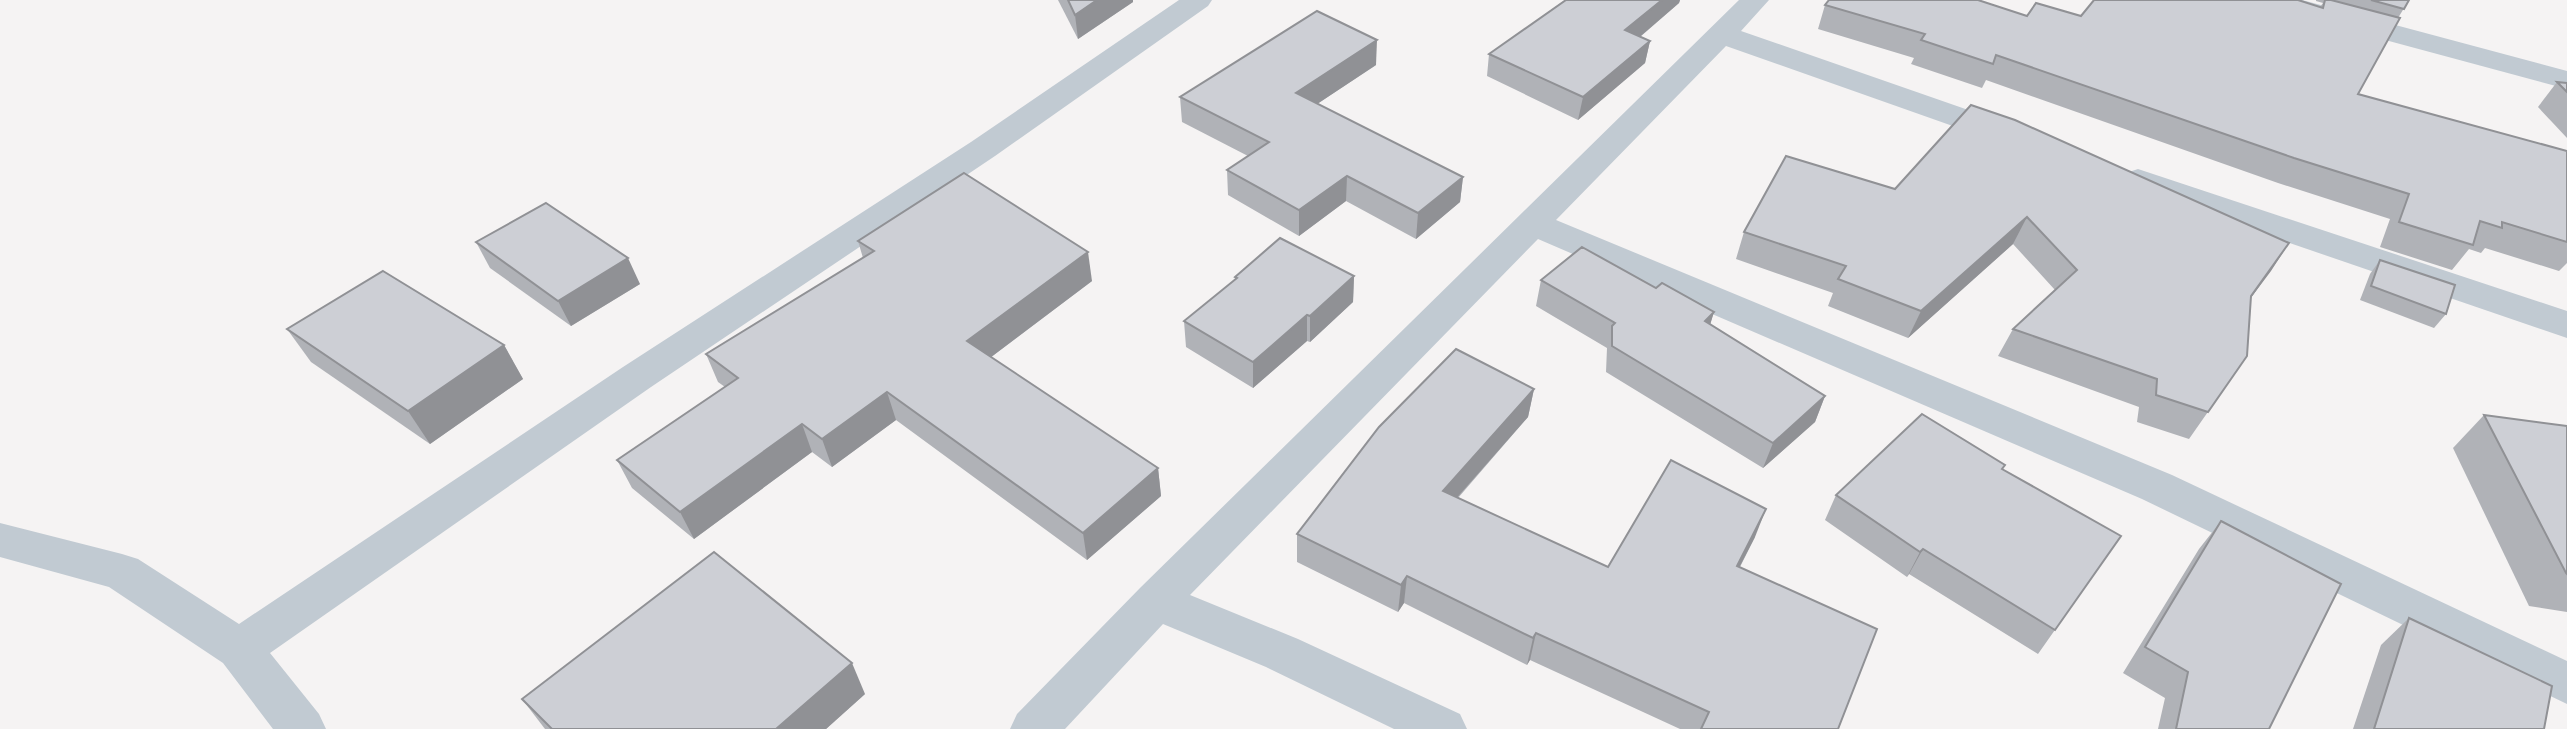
<svg xmlns="http://www.w3.org/2000/svg" width="2567" height="729" font-family="Lato,sans-serif">
<style>
.lines{fill:none;stroke-linecap:round;stroke-linejoin:round}
.minor{fill:#c1cad2;fill-rule:evenodd}
.wall{fill:#b0b2b7}
.shaded-wall{fill:#909195}
.building{fill:#cdcfd5;stroke:#909195;stroke-width:2}
</style>
<rect width="100%" height="100%" fill="#f5f3f3"/>
<g class="lines">
<g class="minor">
<polygon points="1179,0 1212,0 1208,6 995,156 651,387 270,653 319,714 326,729 273,729 223,663 109,587 0,557 0,523 122,554 138,559 239,624 623,367 971,142"/>
<polygon points="1739,0 1769,0 1741,31 2020,128 2025,135 2020,142 2009,145 1998,142 1726,46 1556,220 2172,475 2567,661 2567,704 2142,499 1538,239 1190,595 1298,639 1460,714 1467,729 1394,729 1266,667 1163,624 1065,729 1010,729 1017,714 1140,588"/>
<polygon points="2255,0 2302,0 2567,71 2567,89 2259,6"/>
<polygon points="2138,169 2567,311 2567,338 2126,187 2121,180 2126,173"/>
</g>
</g>
<g class="wall">
<polygon points="1058,0 1133,0 1133,2 1078,39"/>
<polygon points="1564,0 1680,0 1679,3 1640,37 1650,41 1645,63 1578,120 1487,76 1489,54 1565,0"/>
<polygon points="2316,0 2409,0 2398,18 2358,94 2567,151 2567,263 2559,271 2485,248 2481,253 2469,249 2452,270 2380,247 2390,219 2278,183 1986,80 1982,88 1911,64 1914,58 1818,29 1825,5 2027,16 2081,16 2320,7 2323,3 2316,1"/>
<polygon points="1376,65 1317,104 1463,177 1460,202 1416,239 1346,201 1299,236 1228,195 1227,170 1248,156 1182,122 1180,97"/>
<polygon points="2557,82 2567,83 2567,138 2538,107"/>
<polygon points="1895,189 2289,243 2251,298 2247,356 2189,439 2137,422 2139,407 1998,356 2013,329 2055,290 2013,244 1908,338 1828,306 1833,293 1736,259 1744,232"/>
<polygon points="858,241 1092,281 991,357 1158,468 1161,496 1087,560 896,420 832,467 812,452 694,539 632,488 617,460 725,387 718,382 706,354 863,258"/>
<polygon points="476,242 640,284 571,326 490,268"/>
<polygon points="2380,260 2446,314 2434,328 2360,300 2370,274"/>
<polygon points="1354,276 1353,302 1310,342 1307,341 1253,388 1186,347 1184,321 1235,280 1235,277"/>
<polygon points="1541,280 1656,288 1714,312 1710,324 1825,396 1815,422 1763,468 1606,372 1607,348 1536,306"/>
<polygon points="287,329 504,345 523,379 430,444 311,362"/>
<polygon points="1534,389 1528,417 1458,498 1608,567 1755,537 1740,567 1838,729 1680,729 1530,660 1527,665 1404,603 1398,612 1297,562 1297,534"/>
<polygon points="2484,415 2567,426 2567,612 2529,606 2453,448"/>
<polygon points="2003,470 2121,536 2038,654 1909,574 1907,577 1825,520 1836,495"/>
<polygon points="2221,521 2269,729 2158,729 2165,698 2123,673 2199,549"/>
<polygon points="2409,618 2544,729 2353,729 2381,645"/>
<polygon points="865,694 826,729 545,729 522,699"/>
</g>
<g class="shaded-wall">
<polygon points="1097,0 1133,0 1133,2 1078,39 1075,15"/>
<polygon points="1662,0 1680,0 1679,3 1621,53 1625,30"/>
<polygon points="1377,40 1376,65 1296,118 1296,93"/>
<polygon points="1650,41 1645,63 1578,120 1583,97"/>
<polygon points="1347,176 1346,201 1299,236 1299,210"/>
<polygon points="1463,177 1460,202 1416,239 1418,213"/>
<polygon points="2027,217 2013,244 1908,338 1921,311"/>
<polygon points="2289,243 2271,271 2232,323 2251,296"/>
<polygon points="1088,252 1092,281 974,370 967,341"/>
<polygon points="628,258 640,284 571,326 558,301"/>
<polygon points="1354,276 1353,302 1310,342 1310,316"/>
<polygon points="1714,312 1706,338 1705,321"/>
<polygon points="1307,315 1307,341 1253,388 1253,362"/>
<polygon points="504,345 523,379 430,444 408,411"/>
<polygon points="1534,389 1528,417 1439,518 1443,491"/>
<polygon points="887,392 896,420 832,467 822,439"/>
<polygon points="1825,396 1815,422 1763,468 1773,443"/>
<polygon points="802,424 812,452 694,539 680,512"/>
<polygon points="1158,468 1161,496 1087,560 1083,533"/>
<polygon points="1766,509 1755,537 1726,593 1737,566"/>
<polygon points="1923,549 1909,574 1907,577 1920,552"/>
<polygon points="1407,576 1404,603 1398,612 1401,585"/>
<polygon points="1536,633 1530,660 1527,665 1533,638"/>
<polygon points="852,663 865,694 826,729 776,729"/>
</g>
<g class="building">
<polygon points="1068,0 1097,0 1075,15"/>
<polygon points="1566,0 1662,0 1625,30 1650,41 1583,97 1489,54"/>
<polygon points="1829,0 1978,0 2027,16 2036,3 2081,16 2094,0 2298,0 2323,8 2325,0 2331,0 2400,18 2358,94 2567,151 2567,242 2502,222 2502,228 2480,221 2473,245 2399,222 2409,194 2294,158 1996,55 1993,64 1921,40 1925,34 1825,5"/>
<polygon points="2371,0 2409,0 2404,9"/>
<polygon points="1317,11 1377,40 1296,93 1463,177 1418,213 1347,176 1299,210 1227,170 1269,142 1180,97"/>
<polygon points="2557,82 2567,83 2567,92"/>
<polygon points="1971,105 2015,120 2289,243 2251,296 2247,356 2208,412 2156,395 2157,379 2013,329 2077,270 2027,217 1921,311 1838,279 1846,266 1744,232 1786,156 1895,189"/>
<polygon points="964,173 1088,252 967,341 1158,468 1083,533 887,392 822,439 802,424 680,512 617,460 738,378 706,354 874,251 858,241"/>
<polygon points="546,203 628,258 558,301 476,242"/>
<polygon points="1280,238 1354,276 1310,316 1307,315 1253,362 1184,321 1237,278 1235,277"/>
<polygon points="1582,247 1656,288 1662,283 1714,312 1705,321 1825,396 1773,443 1612,346 1612,326 1615,323 1541,280"/>
<polygon points="2380,260 2455,285 2446,314 2371,286"/>
<polygon points="383,271 504,345 408,411 287,329"/>
<polygon points="1456,349 1534,389 1443,491 1608,567 1671,460 1766,509 1737,566 1877,629 1838,729 1701,729 1709,712 1536,633 1533,638 1407,576 1401,585 1297,534 1379,427"/>
<polygon points="1922,414 2005,465 2002,469 2121,536 2055,630 1923,549 1920,552 1836,495"/>
<polygon points="2484,415 2567,426 2567,574 2566,573"/>
<polygon points="2221,521 2341,584 2269,729 2176,729 2188,672 2145,647"/>
<polygon points="714,552 852,663 776,729 552,729 522,699"/>
<polygon points="2409,618 2552,686 2544,729 2374,729"/>
</g>
</svg>
